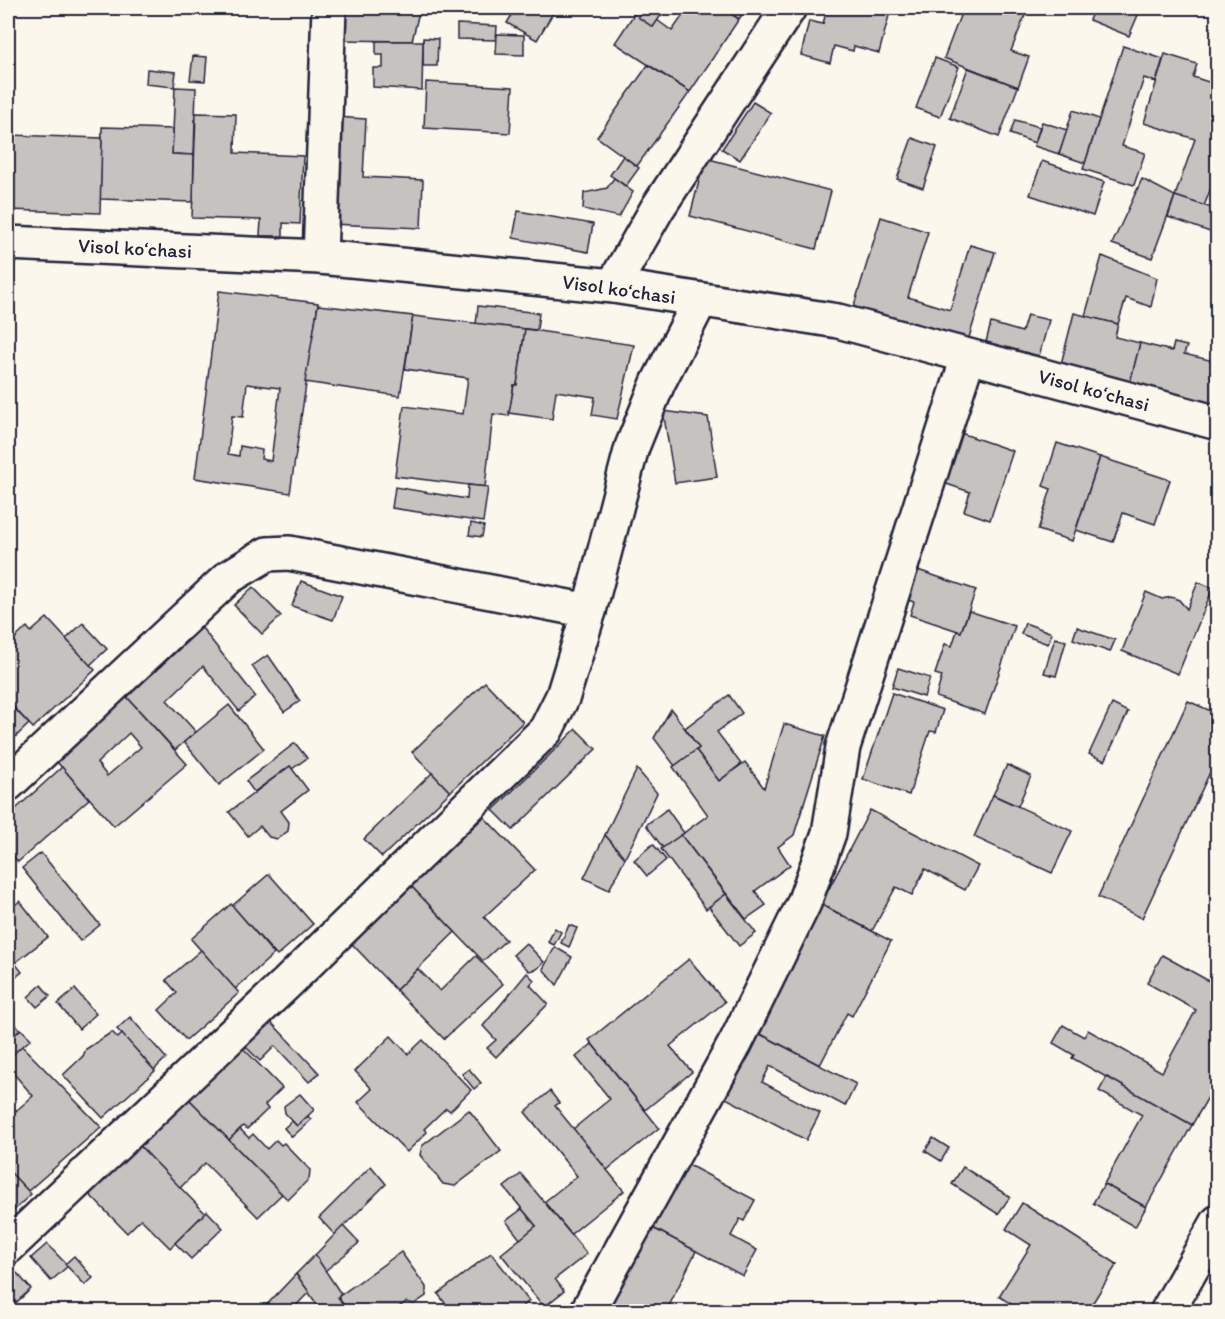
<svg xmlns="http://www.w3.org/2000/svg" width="1225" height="1319" font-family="Itim,sans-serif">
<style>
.building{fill:#c6c2c0;stroke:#22223b;stroke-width:1.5;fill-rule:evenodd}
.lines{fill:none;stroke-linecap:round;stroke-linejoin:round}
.street-casing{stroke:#22223b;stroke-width:38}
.street{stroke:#fbf7ec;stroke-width:33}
.labels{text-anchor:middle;stroke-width:5;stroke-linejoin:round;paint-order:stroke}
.street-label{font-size:20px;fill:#22223b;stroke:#fbf7ec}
</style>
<rect width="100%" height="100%" fill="#fbf7ec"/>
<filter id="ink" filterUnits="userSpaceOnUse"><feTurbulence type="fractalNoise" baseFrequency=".0167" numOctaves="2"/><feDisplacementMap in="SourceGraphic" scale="12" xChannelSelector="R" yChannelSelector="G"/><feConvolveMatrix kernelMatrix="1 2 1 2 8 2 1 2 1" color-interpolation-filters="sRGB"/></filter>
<g filter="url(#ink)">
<g class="building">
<polygon points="392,8 420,8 412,41 336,40 343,11 391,12"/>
<polygon points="516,8 556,8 537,40 507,23"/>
<polygon points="638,8 642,10 638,17 653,27 657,20 672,31 688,8 722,8 739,19 690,92 615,43"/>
<polygon points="644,8 666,8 653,27 638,17"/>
<polygon points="722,8 747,8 739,19"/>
<polygon points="827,8 891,8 879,53 854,46 853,51 834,46 830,63 801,55 809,21 823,24"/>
<polygon points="963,8 1028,8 1011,51 1029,57 1018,87 944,58"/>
<polygon points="1094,8 1141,8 1129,36 1089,20"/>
<polygon points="457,24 497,26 496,40 457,39"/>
<polygon points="497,34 524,35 524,55 496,54"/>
<polygon points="423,38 438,39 437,66 423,66"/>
<polygon points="376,41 423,41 422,90 373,87 373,68 383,68 383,55 376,55"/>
<polygon points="1123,46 1163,59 1156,82 1144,78 1122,146 1145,153 1134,185 1083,169"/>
<polygon points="1165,54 1197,64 1193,77 1218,85 1218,170 1204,206 1175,196 1195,139 1144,123"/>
<polygon points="193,56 207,57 205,81 190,80"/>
<polygon points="935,58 959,67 940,117 916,108"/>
<polygon points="648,65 690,92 637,166 597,137"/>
<polygon points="968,68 1018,87 999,137 950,118"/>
<polygon points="147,69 176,72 174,87 146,84"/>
<polygon points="8,78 12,78 10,118 8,117"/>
<polygon points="426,82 513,87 510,133 424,128"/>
<polygon points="175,87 196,88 194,155 172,154"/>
<polygon points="753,102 771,113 740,160 722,149"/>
<polygon points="1073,110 1099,119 1085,163 1059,154"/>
<polygon points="196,113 236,114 235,153 303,156 300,224 283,223 283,236 260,236 261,220 192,218"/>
<polygon points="335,117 366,119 363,177 423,180 421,228 331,224"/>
<polygon points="1015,120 1040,127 1035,143 1010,134"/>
<polygon points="1042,122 1067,130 1059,154 1034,146"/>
<polygon points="102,127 173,129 172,154 194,155 193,202 100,199"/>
<polygon points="8,135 102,138 100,213 8,210"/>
<polygon points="912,138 937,147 923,188 897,179"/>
<polygon points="623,156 639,168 626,186 610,175"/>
<polygon points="705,158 831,191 816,249 690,216"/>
<polygon points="1042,161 1104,182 1093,216 1030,195"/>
<polygon points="614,178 633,192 619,217 583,209 584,193 607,188"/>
<polygon points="1142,179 1175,196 1152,258 1112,244"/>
<polygon points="1175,196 1218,210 1218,235 1168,217"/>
<polygon points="518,211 593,224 588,252 513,238"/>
<polygon points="881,217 928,232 908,297 950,310 970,245 995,252 967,344 853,309"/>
<polygon points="1102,256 1157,278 1151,307 1126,298 1118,324 1085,316"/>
<path d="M219,291L318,303L290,493L195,478ZM247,384L280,388L271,461L261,459L262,450L240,446L239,456L228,454L232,416L243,417Z"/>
<polygon points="318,305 413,316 400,396 305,382"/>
<polygon points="478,306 539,313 537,330 476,324"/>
<polygon points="1074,313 1118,324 1115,337 1140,343 1130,385 1060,368"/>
<polygon points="1027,315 1049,320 1039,356 986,342 991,323 1022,332"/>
<polygon points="413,316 525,329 517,385 514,385 509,416 493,414 485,487 395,476 404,406 463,414 468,378 405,369"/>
<polygon points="525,329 634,345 617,419 592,415 595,397 556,391 552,419 509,413 514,385 517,385"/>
<polygon points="1140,343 1172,351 1174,343 1187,346 1184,354 1218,362 1216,405 1130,383"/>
<polygon points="663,411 708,417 717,477 675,483"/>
<polygon points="949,429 1013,451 990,520 964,511 970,492 932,479"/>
<polygon points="1057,443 1100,457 1072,541 1038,530 1051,489 1043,486"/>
<polygon points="1100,457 1170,480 1155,524 1123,513 1113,542 1076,530"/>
<polygon points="468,485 488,487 483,522 392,508 395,487 467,499"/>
<polygon points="471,523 484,526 482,537 469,535"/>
<polygon points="912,568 976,590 961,632 910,615 914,602 902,598"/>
<polygon points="301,581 342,596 333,620 292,606"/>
<polygon points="1198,582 1213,588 1178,674 1122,651 1146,592 1162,599 1171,597 1179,600 1187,609"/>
<polygon points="253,587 281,616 262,634 234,605"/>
<polygon points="969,611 1015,626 985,714 936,697 942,676 935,674 945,644 952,646 957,631 961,632"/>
<polygon points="47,618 95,670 33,728 8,701 8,654 12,650 8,645 27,627 31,632"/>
<polygon points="83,623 107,649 90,665 66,639"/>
<polygon points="1025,623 1052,633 1048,644 1021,634"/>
<polygon points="1077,627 1115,640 1110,652 1073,639"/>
<polygon points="202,628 255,696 239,711 203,666 167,700 196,732 175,750 127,697"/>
<polygon points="1055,638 1066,641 1056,676 1044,673"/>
<polygon points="268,655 300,701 284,712 252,666"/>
<polygon points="898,668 930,678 924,697 892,687"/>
<polygon points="485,682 523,722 450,792 412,752"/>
<polygon points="892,693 943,710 936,732 930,731 909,795 863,779"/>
<polygon points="729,695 742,713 717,732 741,764 719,781 696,750 699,748 685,728"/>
<path d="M127,697L187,764L114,826L57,762ZM129,733L141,747L107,776L97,763Z"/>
<polygon points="1188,701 1218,714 1218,755 1142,918 1098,897"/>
<polygon points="10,704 29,724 8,744 8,706"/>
<polygon points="1112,704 1128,712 1105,761 1089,754"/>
<polygon points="229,705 264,749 219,785 184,742"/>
<polygon points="671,709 699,748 675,766 654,738"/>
<polygon points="784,724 825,736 794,835 778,847 790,865 755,891 766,905 746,919 681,835 708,815 673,767 696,750 719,781 745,762 764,788"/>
<polygon points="576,729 596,749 513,830 493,810"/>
<polygon points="295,743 307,758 292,769 290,766 254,792 246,781"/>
<polygon points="1007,765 1031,776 1018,806 993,795"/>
<polygon points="290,766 308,790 281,811 289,822 288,831 277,839 269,837 260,826 248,836 229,812"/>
<polygon points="62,767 89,799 18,862 8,850 8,816"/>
<polygon points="637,769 657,793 625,858 605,835"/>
<polygon points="432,773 450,792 382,857 364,839"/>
<polygon points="993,795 1072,831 1052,873 974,837"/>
<polygon points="667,809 684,833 663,848 646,825"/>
<polygon points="870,810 978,866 965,890 925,869 912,895 896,887 872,931 821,904"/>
<polygon points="484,817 535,870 484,917 506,940 483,961 410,885"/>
<polygon points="605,835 625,858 609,890 584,878"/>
<polygon points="681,835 726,894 706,909 661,849"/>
<polygon points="653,844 666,860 647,876 634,860"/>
<polygon points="41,853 100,925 80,941 22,868"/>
<polygon points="269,874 313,924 277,956 232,906"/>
<polygon points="410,885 455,932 396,990 351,943"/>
<polygon points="726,894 756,933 739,946 709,907"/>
<polygon points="20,901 48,937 15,963 22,972 8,983 8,910"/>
<polygon points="818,903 891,941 852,1016 847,1013 820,1065 751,1029"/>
<polygon points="231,904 274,954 235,989 191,939"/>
<polygon points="569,925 577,928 569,947 561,943"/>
<polygon points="555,928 561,932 554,945 548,942"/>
<polygon points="526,943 544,962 537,969 529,971 513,955"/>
<polygon points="555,947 572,957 557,985 543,969"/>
<polygon points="201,950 239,993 186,1040 159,1010 177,993 166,980"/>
<polygon points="1162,955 1218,986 1218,1080 1192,1125 1072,1058 1074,1055 1053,1043 1063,1025 1084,1037 1088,1030 1162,1072 1196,1010 1147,983"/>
<polygon points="476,956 503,984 444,1039 396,990 418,969 440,991"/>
<polygon points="689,959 725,1002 670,1046 692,1072 645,1110 589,1040"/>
<polygon points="527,973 534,980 530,985 548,1004 496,1057 487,1048 496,1040 483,1026"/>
<polygon points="41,985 50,996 37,1007 28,997"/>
<polygon points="75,989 96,1014 79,1029 58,1004"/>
<polygon points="130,1017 166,1058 154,1070 117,1029"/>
<polygon points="13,1022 20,1030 11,1038 8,1033 8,1026"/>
<polygon points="271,1022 319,1073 309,1082 275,1046 260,1061 245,1046"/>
<polygon points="21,1029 31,1039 11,1056 8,1052 8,1041"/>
<polygon points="754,1031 856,1084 845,1106 770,1066 762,1082 820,1113 806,1140 720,1095"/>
<polygon points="112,1032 118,1038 122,1034 155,1071 103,1118 63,1075 83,1056 86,1049"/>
<polygon points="391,1036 408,1054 423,1040 471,1090 450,1111 446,1108 424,1129 427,1132 407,1152 358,1102 372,1089 355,1071"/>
<polygon points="592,1044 659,1128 607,1170 573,1129 610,1099 576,1057"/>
<polygon points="22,1046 101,1127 28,1191 8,1170 8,1118 33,1096 8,1067 8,1059"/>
<polygon points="241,1046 282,1088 265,1105 268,1109 247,1129 243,1126 229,1140 188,1098"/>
<polygon points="469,1069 481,1083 474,1089 462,1074"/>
<polygon points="1107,1077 1192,1125 1146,1207 1104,1184 1142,1115 1099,1091"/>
<polygon points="550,1091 559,1103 555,1106 624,1191 571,1234 544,1202 577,1176 525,1112"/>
<polygon points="300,1094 314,1110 297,1126 285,1113 284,1106"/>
<polygon points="188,1098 282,1194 258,1217 205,1163 180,1188 139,1145"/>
<polygon points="469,1110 501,1151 455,1186 443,1184 420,1155 422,1146"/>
<polygon points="308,1116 311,1120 292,1137 284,1128 292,1121 297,1126"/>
<polygon points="240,1129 249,1138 253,1134 267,1149 276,1140 281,1145 284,1143 310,1170 309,1179 288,1200 229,1140"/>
<polygon points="933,1138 949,1148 941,1161 925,1151"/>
<polygon points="139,1145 205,1213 170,1248 141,1219 127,1233 89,1194"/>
<polygon points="683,1162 755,1200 744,1221 740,1219 731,1236 757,1250 743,1276 649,1226"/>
<polygon points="371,1166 386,1184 335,1235 319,1218"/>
<polygon points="963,1167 1010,1197 998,1214 952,1184"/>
<polygon points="8,1170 31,1194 8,1216"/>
<polygon points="521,1174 587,1254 555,1279 564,1291 544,1307 501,1254 536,1226 504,1187"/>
<polygon points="1104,1184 1146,1207 1135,1227 1093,1203"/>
<polygon points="1022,1203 1117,1264 1087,1312 1023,1312 999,1296 1031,1245 1006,1229"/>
<polygon points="522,1209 536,1226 520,1239 506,1221"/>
<polygon points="207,1211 223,1228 191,1259 175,1243"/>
<polygon points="343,1226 359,1243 325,1271 315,1255"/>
<polygon points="649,1226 696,1251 666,1312 606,1312"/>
<polygon points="47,1244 68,1266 51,1281 31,1258"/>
<polygon points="401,1252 426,1287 426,1296 414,1304 406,1302 392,1312 348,1312 338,1297"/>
<polygon points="491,1253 529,1301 516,1312 452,1312 438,1294"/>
<polygon points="315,1255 341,1294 338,1297 348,1312 322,1312 296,1274"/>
<polygon points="74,1256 93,1278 85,1285 65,1264"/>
<polygon points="17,1273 31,1289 8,1310 8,1281"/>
<polygon points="296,1274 309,1292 290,1312 260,1312"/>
<polygon points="444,1304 450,1312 434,1312"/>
</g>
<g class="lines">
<defs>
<g id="street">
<polyline points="8,243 320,257 613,286 838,321 1218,423"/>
<polyline points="320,257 329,8"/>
<polyline points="613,286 657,209 789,8"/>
<polyline points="589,611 632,447 658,383 700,301"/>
<polyline points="8,784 229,577 267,554 289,553 589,611 563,696 546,730 288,982 8,1247"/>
<polyline points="587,1312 736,1042 804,903 829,833 843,747 968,357"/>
<polyline points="1167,1312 1218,1222"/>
</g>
</defs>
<use href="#street" class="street-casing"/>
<use href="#street" class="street"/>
</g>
</g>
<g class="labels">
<g class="street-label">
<text transform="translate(135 248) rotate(3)" y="7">Visol koʻchasi</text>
<text transform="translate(619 289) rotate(8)" y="7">Visol koʻchasi</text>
<text transform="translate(1094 390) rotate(15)" y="7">Visol koʻchasi</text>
</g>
</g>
<rect width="1225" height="1319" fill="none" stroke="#fbf7ec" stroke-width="30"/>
<rect x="15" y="15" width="1195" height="1289" fill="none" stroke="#22223b" stroke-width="2" filter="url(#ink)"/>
</svg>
